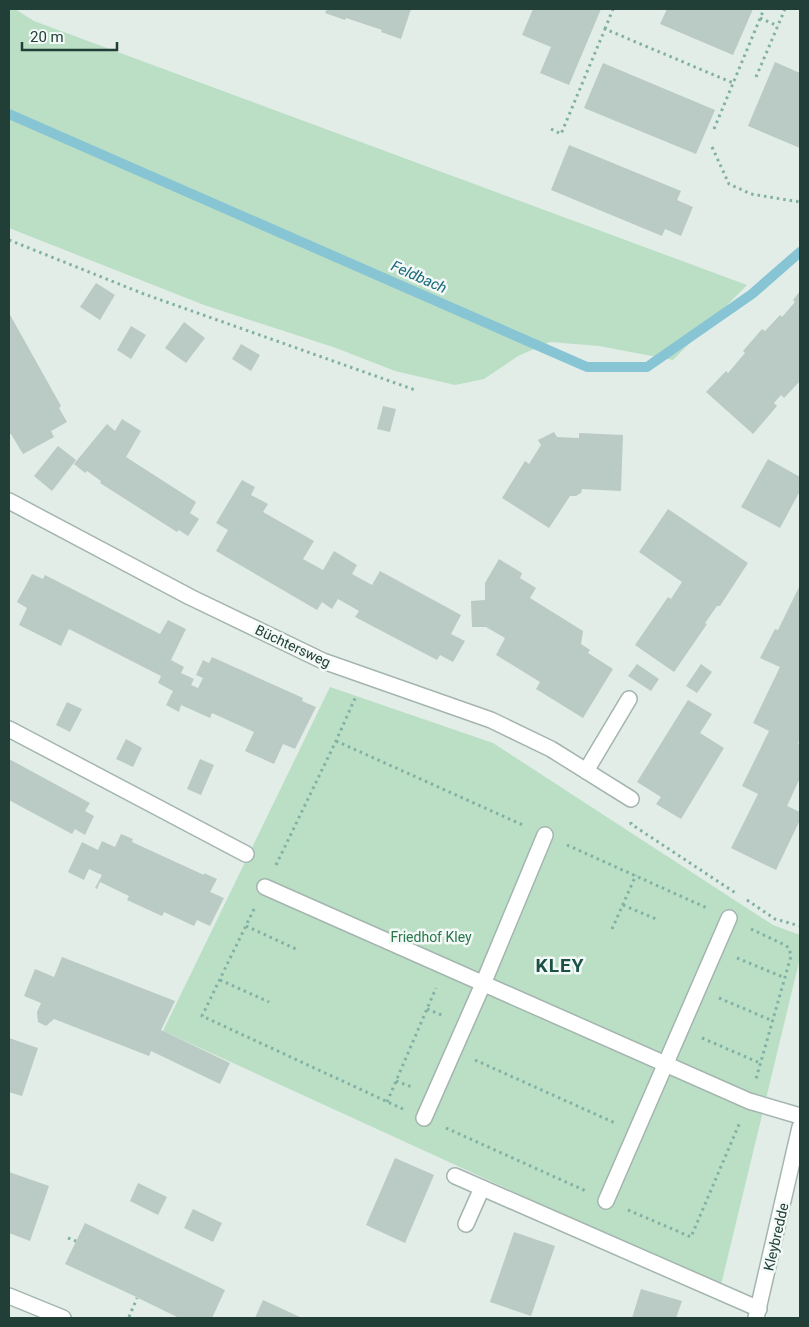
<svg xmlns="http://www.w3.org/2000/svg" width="809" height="1327" font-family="Roboto,sans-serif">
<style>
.green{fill:#badfc5}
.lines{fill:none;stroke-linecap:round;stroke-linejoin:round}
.stream{stroke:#87c5d4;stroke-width:10}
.building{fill:#bacac4}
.service-casing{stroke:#a4b5af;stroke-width:18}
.minor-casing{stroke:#a4b5af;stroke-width:18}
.path{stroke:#81b1a4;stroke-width:3;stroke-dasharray:2.5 4;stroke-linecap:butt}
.service{stroke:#fff;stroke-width:15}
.minor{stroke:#fff;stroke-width:15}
.labels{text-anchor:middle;stroke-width:5;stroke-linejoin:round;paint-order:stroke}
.street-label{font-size:14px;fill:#213e37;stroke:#f2f9f6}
.park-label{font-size:14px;fill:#29774a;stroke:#f2f9f6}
.water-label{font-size:15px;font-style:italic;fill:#19697d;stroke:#f2f9f6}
.district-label{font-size:19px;font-weight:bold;letter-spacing:1px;fill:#1c5146;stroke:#f2f9f6}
</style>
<rect width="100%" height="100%" fill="#e2ede8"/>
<g class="green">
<polygon points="9,9 15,9 34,21 747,285 673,360 599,346 550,342 518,356 484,379 455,385 395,371 336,348 204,305 9,228"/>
<polygon points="330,687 493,743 773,925 800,935 800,958 720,1289 582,1223 163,1031"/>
</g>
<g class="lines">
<polyline class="stream" points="9,114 587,367 647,367 752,294 800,252"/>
</g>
<g class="building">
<polygon points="327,9 411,9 401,39 381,32 382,30 346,18 345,20 325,13"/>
<polygon points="533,9 601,9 569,85 540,73 551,47 522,35"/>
<polygon points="667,9 753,9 733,55 660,24"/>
<polygon points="775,62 800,73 800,148 748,126"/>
<polygon points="603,63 715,110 696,154 584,108"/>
<polygon points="569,145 681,191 677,200 693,207 681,236 665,229 662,236 551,190"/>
<polygon points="96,283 115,295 100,320 80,307"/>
<polygon points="800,291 800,381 784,398 781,395 774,403 777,406 753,434 706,392 726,371 728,373 745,353 743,351 762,329 765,331 780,315 782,317 795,302 793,300"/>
<polygon points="9,313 61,406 59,408 67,422 51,431 54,437 23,454 11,434 9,435"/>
<polygon points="184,322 205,338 186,363 165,348"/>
<polygon points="131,326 146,335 131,359 117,350"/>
<polygon points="241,344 260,355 251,371 232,359"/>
<polygon points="383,406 396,409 390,432 377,429"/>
<polygon points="122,419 141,431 126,457 196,502 190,513 199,519 188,536 179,530 177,532 100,483 101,481 87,471 85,473 74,464 107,424 115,431"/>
<polygon points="554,432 557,437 579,438 579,433 623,435 621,491 582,489 581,493 576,496 570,496 549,528 502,498 525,461 529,464 541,445 538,440"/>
<polygon points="58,446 76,460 52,491 34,476"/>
<polygon points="768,459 800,477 800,491 780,528 741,507"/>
<polygon points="242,480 255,487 251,495 268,504 263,512 314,541 303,559 323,570 334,551 357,565 352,574 372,585 380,571 461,615 451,634 465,641 453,662 440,655 437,660 355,617 359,611 338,599 332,609 322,602 317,610 216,551 228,530 216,523"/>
<polygon points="668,509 748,563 720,606 717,606 705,623 707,624 674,672 635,645 668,597 671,599 682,582 639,552"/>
<polygon points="499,559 522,573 520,578 536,588 530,598 583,631 581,644 590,650 588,653 613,669 583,718 536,689 540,682 496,655 505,638 486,627 472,627 471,601 485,600 485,583"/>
<polygon points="32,574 43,579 45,575 160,634 168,620 186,629 171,660 184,667 181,673 194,679 191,685 198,688 203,678 196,675 203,660 209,663 212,657 303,698 302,701 316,707 295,749 283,744 274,764 245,751 254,732 212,713 210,718 181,705 179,712 166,705 173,691 158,683 161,676 69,629 61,646 19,625 27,608 17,602"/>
<polygon points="800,585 800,738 798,743 800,745 800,778 787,806 800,812 800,820 776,870 731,848 758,794 742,786 769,731 753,723 780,667 760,658 775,629 778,630"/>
<polygon points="637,664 659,679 651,691 628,676"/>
<polygon points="701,664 712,672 697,693 686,686"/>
<polygon points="688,700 712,714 700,733 724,748 681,819 656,804 661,797 637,782"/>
<polygon points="67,702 82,709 70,732 56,725"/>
<polygon points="126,739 142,748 133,767 116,759"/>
<polygon points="9,759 90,803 85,811 94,816 85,835 75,829 72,834 9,800"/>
<polygon points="200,759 214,765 201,795 187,789"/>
<polygon points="121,834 133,839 132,842 204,875 204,873 217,879 210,892 224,898 210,926 197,920 194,926 164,912 162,916 127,900 129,896 100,882 97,889 95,888 102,875 89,869 84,880 68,872 82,842 98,850 102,841 115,847"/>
<polygon points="62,957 175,1001 161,1030 230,1063 220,1084 151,1051 149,1056 54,1019 46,1026 38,1022 37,1012 41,1003 24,996 35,969 54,977"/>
<polygon points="9,1038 38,1048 22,1096 9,1092"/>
<polygon points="395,1158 434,1175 405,1243 366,1225"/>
<polygon points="9,1172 49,1186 30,1241 9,1233"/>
<polygon points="138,1183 167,1197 158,1215 130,1201"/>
<polygon points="193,1209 222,1223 213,1242 184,1228"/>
<polygon points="85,1223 225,1290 212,1318 179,1318 128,1293 65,1264"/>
<polygon points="514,1232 555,1246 531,1316 490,1302"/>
<polygon points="641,1289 682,1301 676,1318 632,1318"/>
<polygon points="263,1300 302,1318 255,1318"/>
</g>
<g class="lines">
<defs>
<g id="service">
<polyline points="9,729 246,854"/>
<polyline points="265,887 749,1101 800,1116"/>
<polyline points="424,1118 483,984 545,835"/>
<polyline points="455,1176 759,1309"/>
<polyline points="606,1201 729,918"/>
<polyline points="466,1224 482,1188"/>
</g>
<g id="minor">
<polyline points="9,501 190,597 323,661 491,720 551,749 631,799"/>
<polyline points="586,771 629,699"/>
<polyline points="9,1296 63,1318"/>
<polyline points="756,1318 800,1127"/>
</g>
</defs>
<use href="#service" class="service-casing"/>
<use href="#minor" class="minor-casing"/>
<g class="path">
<polyline points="760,18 778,26"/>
<polyline points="605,29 613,9"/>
<polyline points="756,77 785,9"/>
<polyline points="551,129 561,134 605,29 733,83"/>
<polyline points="714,129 764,9"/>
<polyline points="712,147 729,184 751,194 800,202"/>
<polyline points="9,240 144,294 415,390"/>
<polyline points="336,741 525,826"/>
<polyline points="631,822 631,824 737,894"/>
<polyline points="567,845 707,908"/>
<polyline points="276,865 336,741 356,696"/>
<polyline points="747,900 775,919 800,926"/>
<polyline points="623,905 656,919"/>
<polyline points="254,909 202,1016 403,1109"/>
<polyline points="246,926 296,949"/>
<polyline points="612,929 636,875"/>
<polyline points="751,929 785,945 789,948 791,956 756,1079"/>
<polyline points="737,958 785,978"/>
<polyline points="220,980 269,1002"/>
<polyline points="719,998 773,1021"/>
<polyline points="427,1009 444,1016"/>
<polyline points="702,1038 760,1063"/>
<polyline points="475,1060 615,1123"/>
<polyline points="396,1081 412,1087"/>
<polyline points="387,1102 436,988"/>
<polyline points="446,1128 586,1191"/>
<polyline points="628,1210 691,1237 740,1122"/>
<polyline points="68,1238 76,1241"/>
<polyline points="129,1317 137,1298"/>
</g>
<use href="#service" class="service"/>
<use href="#minor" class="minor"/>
</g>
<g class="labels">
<g class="street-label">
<text transform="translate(293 646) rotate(25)" y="5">Büchtersweg</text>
<text transform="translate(776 1237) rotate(-77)" y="5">Kleybredde</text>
</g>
<g class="park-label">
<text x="431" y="942">Friedhof Kley</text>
</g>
<g class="water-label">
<text transform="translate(419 277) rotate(24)" y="5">Feldbach</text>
</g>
<g class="district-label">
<text x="560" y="972">KLEY</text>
</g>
</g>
<rect width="809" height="1327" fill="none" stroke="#213e37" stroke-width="20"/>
<path d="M22 42v8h95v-8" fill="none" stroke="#213e37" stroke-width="2.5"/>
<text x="30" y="42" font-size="15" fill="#213e37" stroke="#f2f9f6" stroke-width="4" paint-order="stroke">20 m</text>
</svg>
